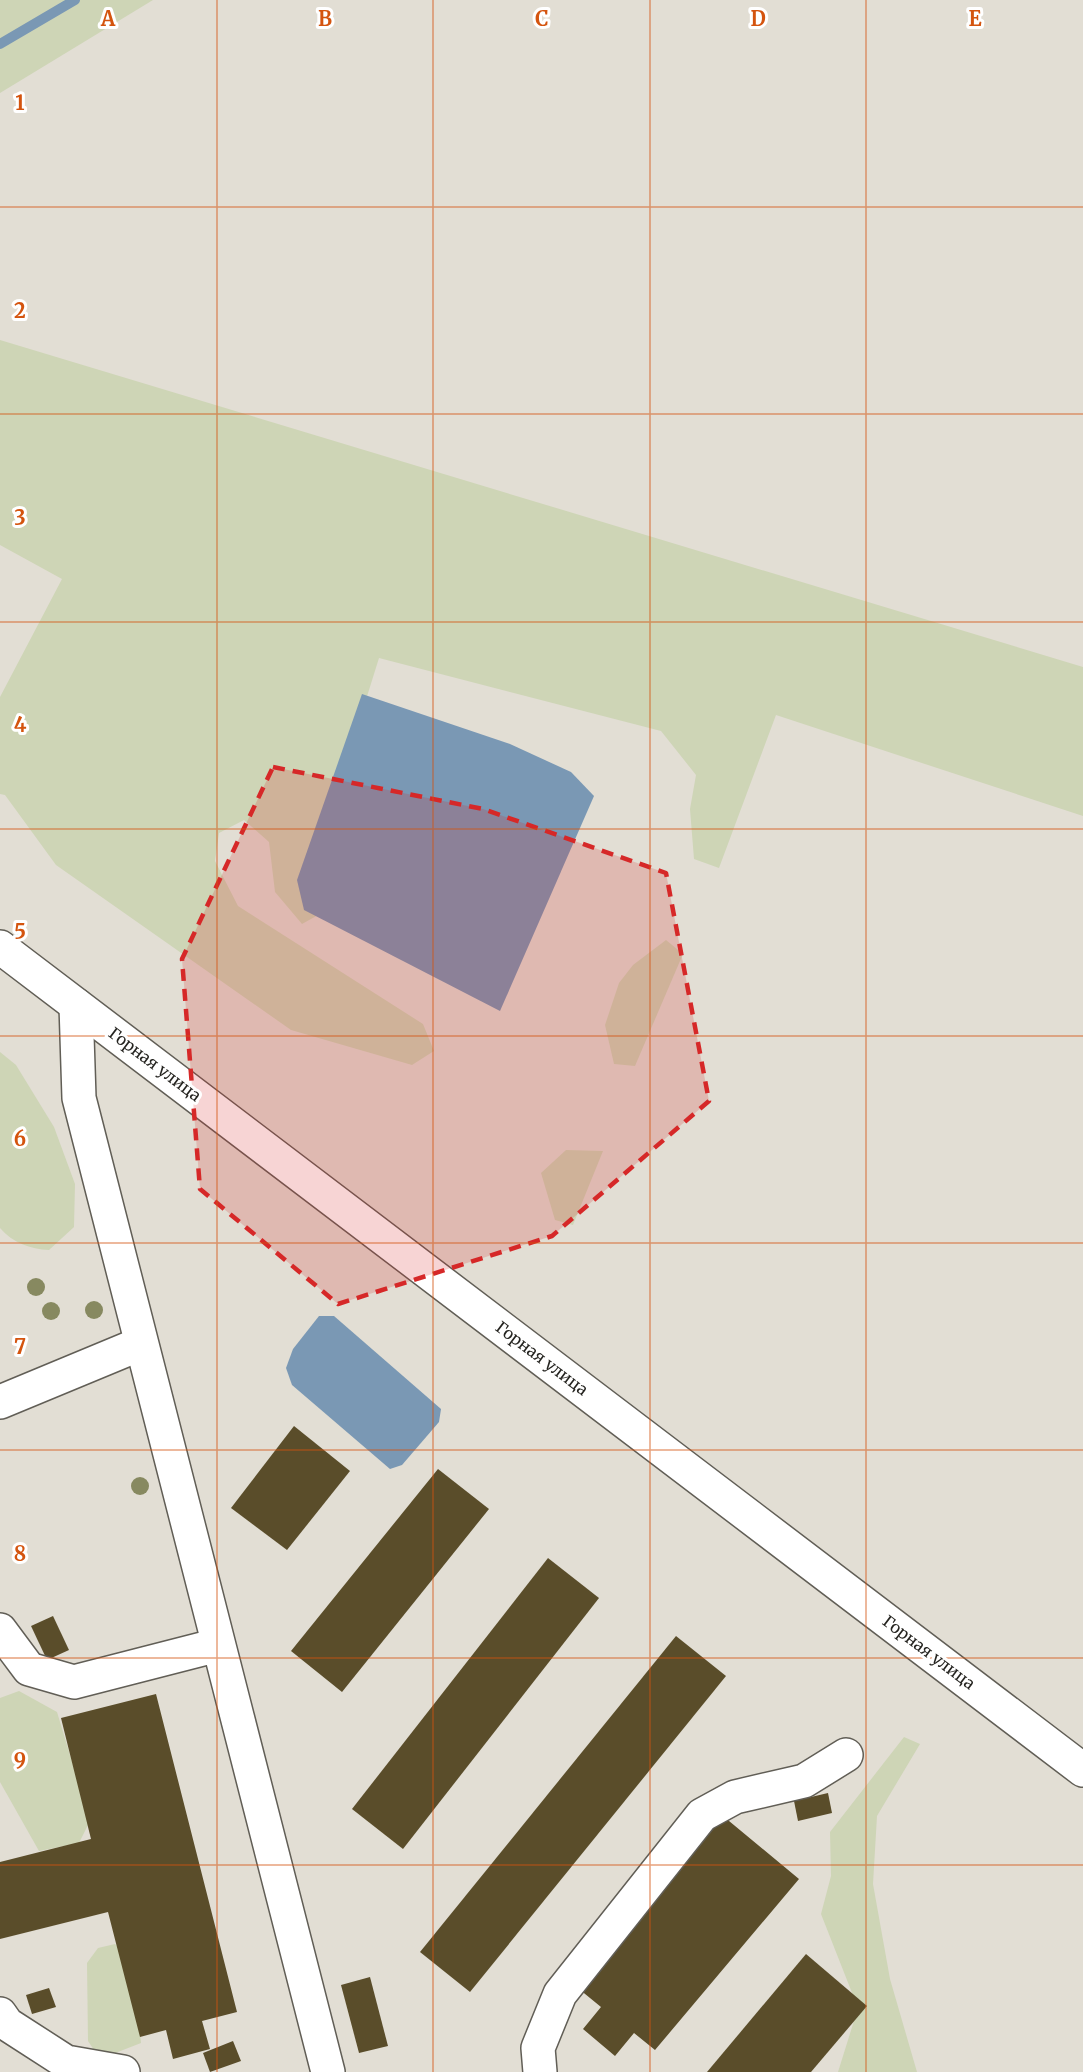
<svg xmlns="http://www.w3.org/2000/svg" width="1083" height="2072" font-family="Merriweather,serif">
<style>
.green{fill:#ced5b6}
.water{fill:#7a98b4}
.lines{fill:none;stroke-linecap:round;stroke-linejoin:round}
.stream{stroke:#7a98b4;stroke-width:10}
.building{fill:#5a4d2a}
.minor-casing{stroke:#615e56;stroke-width:36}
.minor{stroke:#fff;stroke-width:33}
.tree{fill:#878960}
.marked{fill:#d62828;fill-opacity:0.2;stroke:#d62828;stroke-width:4.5;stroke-dasharray:12 8;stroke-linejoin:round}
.grid{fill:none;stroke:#d4540e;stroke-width:1.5;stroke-opacity:0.55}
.labels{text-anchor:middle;stroke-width:6;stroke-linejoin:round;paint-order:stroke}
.street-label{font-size:16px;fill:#252420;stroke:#fff}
.grid-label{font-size:20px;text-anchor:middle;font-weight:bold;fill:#d4540e;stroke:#fff;stroke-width:6;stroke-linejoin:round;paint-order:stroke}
</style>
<rect width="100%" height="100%" fill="#e2ded4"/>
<g class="green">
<polygon points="0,0 153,0 0,93"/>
<polygon points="0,340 1083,667 1083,816 776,715 719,868 694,859 690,809 696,775 661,731 379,658 339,786 320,914 302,924 275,892 269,842 244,820 219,833 215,861 238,906 423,1024 434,1051 412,1065 291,1030 56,865 5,795 0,794 0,697 62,579 0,545"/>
<polygon points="666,940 683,954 635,1066 614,1064 605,1025 619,983 633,965"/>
<path d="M0,1052L16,1065L54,1127L75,1184L74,1227L49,1250C30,1249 13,1243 0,1228Z"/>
<polygon points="566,1150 603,1151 573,1225 555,1220 541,1173"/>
<polygon points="19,1691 57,1712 90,1821 79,1843 39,1851 0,1782 0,1698"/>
<polygon points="904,1737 920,1744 877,1816 873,1884 890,1979 917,2072 838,2072 858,2008 821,1914 831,1876 830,1832"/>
<polygon points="115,1944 133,1961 141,2043 100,2059 88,2041 87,1963 98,1948"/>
</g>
<g class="water">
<polygon points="362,694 510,744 571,772 594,796 500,1011 304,910 297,880"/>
<polygon points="319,1316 334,1316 441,1409 439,1422 402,1465 390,1469 292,1385 286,1368 293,1349"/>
</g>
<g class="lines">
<polyline class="stream" points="0,44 75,0"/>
</g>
<g class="building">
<polygon points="294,1426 350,1471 287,1550 231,1508"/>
<polygon points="438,1469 489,1509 342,1692 291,1651"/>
<polygon points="548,1558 599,1598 403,1849 352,1809"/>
<polygon points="53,1616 69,1650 47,1660 31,1626"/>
<polygon points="676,1636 726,1676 470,1992 420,1952"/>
<polygon points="156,1694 237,2012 202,2021 210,2049 173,2059 166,2030 140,2037 108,1912 0,1939 0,1862 91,1839 61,1718"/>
<polygon points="828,1793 832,1813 798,1821 794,1801"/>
<polygon points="723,1816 799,1879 655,2050 634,2033 615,2056 583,2029 601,2007 579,1989"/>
<polygon points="806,1954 867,2006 811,2072 707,2072"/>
<polygon points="370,1977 388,2046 359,2053 341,1985"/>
<polygon points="49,1988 56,2007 32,2014 26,1995"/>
<polygon points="233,2041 241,2061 210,2072 203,2053"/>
</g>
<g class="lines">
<defs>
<g id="minor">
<polyline points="0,947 1083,1770"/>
<polyline points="76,1005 79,1098 328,2072"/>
<polyline points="0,1402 140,1344"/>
<polyline points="0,1630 29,1669 74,1682 218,1645"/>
<polyline points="0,2014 7,2024 66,2062 123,2072"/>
<polyline points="540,2072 538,2048 560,1994 702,1815 735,1797 804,1781 846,1755"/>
</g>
</defs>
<use href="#minor" class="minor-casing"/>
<use href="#minor" class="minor"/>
</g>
<g class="tree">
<circle cx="36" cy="1287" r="9"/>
<circle cx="94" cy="1310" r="9"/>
<circle cx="51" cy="1311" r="9"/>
<circle cx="140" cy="1486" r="9"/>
</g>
<path class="marked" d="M273,767L483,809L666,873L709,1101L552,1236L338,1304L200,1189L182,959Z"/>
<path class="grid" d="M217,0V2072M433,0V2072M650,0V2072M866,0V2072M0,207H1083M0,414H1083M0,622H1083M0,829H1083M0,1036H1083M0,1243H1083M0,1450H1083M0,1658H1083M0,1865H1083"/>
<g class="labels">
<g class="street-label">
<text transform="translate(155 1064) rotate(37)" y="6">Горная улица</text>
<text transform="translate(542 1358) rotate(37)" y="6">Горная улица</text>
<text transform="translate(929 1652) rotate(37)" y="6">Горная улица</text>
</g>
</g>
<g class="grid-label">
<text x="108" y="26">A</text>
<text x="325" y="26">B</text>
<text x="542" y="26">C</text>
<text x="758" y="26">D</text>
<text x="975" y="26">E</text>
<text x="20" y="110">1</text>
<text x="20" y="318">2</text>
<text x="20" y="525">3</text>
<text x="20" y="732">4</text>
<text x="20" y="939">5</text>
<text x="20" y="1146">6</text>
<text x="20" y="1354">7</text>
<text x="20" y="1561">8</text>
<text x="20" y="1768">9</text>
</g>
</svg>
